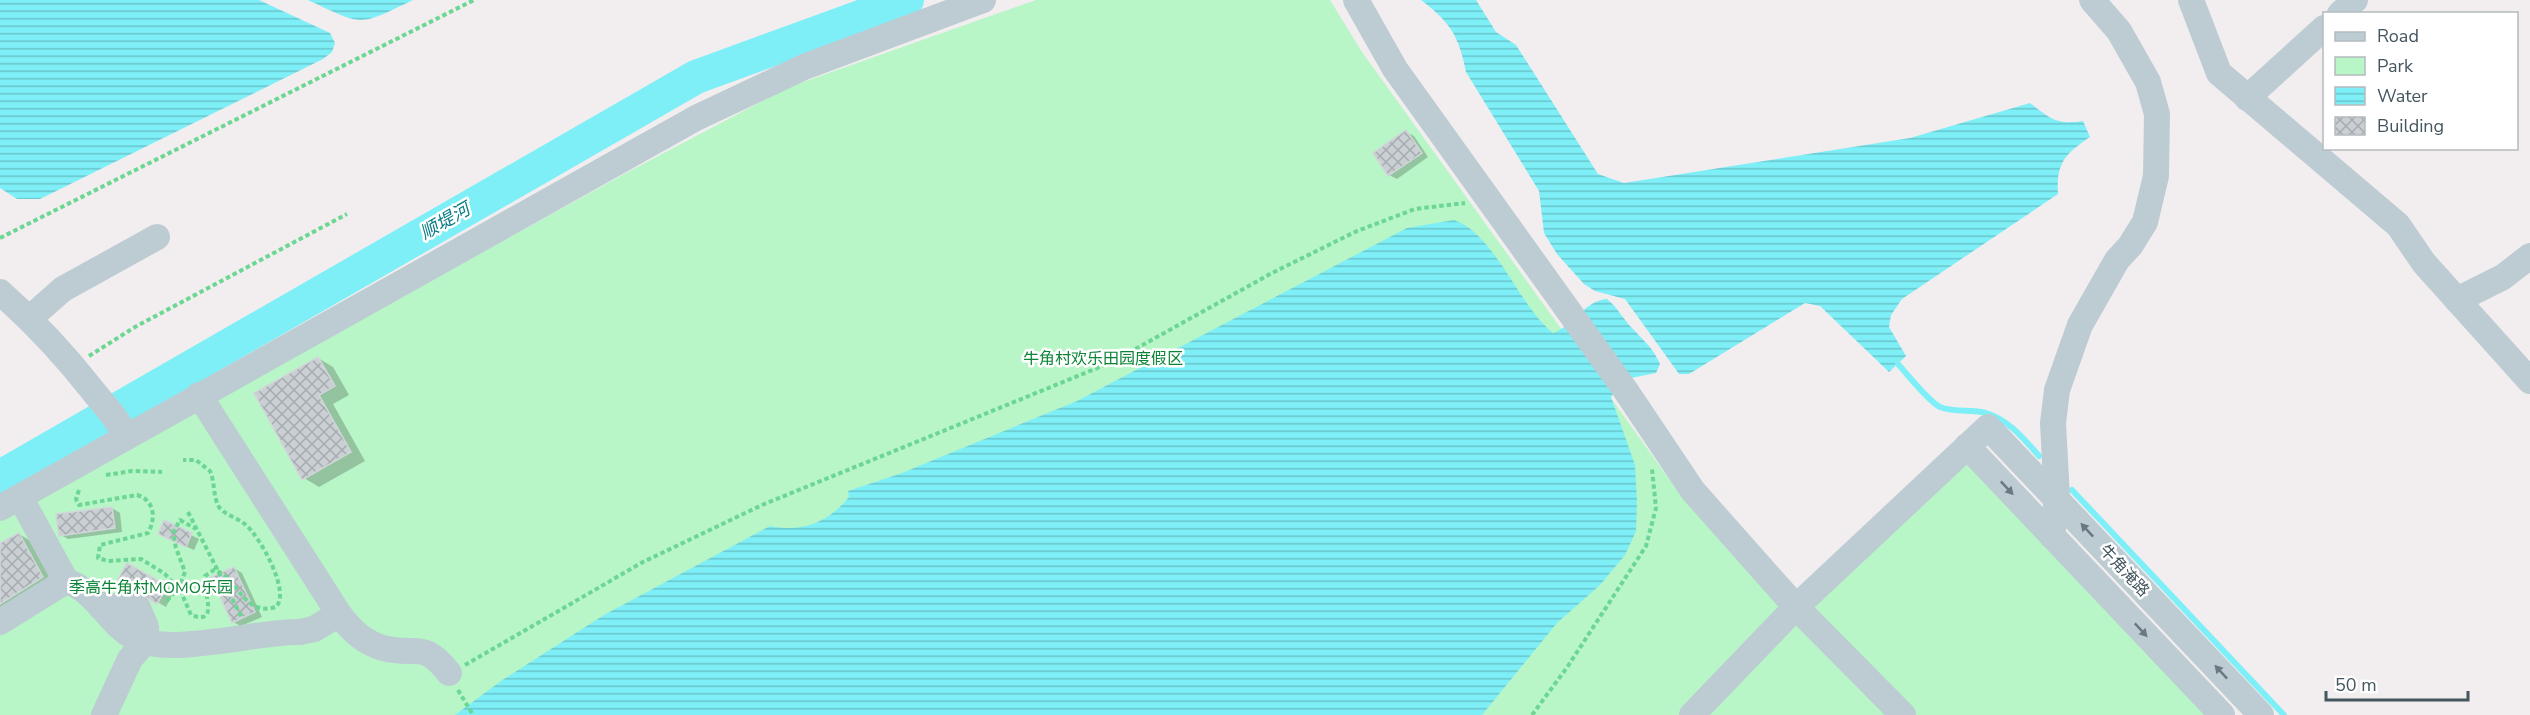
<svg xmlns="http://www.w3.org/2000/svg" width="2530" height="715" font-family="'Nunito Sans','Noto Sans SC',sans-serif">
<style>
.green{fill:#b8f5c7}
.water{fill:url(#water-rules)}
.shadow{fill:#0003}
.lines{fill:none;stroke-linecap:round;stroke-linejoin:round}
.stream{stroke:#7feff7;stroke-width:6}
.river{stroke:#7feff7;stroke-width:34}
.building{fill:url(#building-cross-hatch);stroke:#d2d6db;stroke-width:1.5}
.path{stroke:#6bd793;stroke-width:4;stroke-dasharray:4.5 3;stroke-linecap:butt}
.minor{stroke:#bdccd3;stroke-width:26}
.path-bridge{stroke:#6bd793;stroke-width:4;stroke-dasharray:4.5 3;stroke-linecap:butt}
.oneway{fill:#687982}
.labels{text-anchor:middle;stroke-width:5;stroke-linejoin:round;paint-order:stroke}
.park-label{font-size:16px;fill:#0b8437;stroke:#fff}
.street-label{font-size:16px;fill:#44565f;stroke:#fff}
.water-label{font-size:18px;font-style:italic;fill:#057c84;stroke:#fff}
</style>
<defs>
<pattern id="water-rules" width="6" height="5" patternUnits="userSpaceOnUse" patternTransform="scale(1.5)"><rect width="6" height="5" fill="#7feff7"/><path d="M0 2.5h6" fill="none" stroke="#6ac4cb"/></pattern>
<pattern id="building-cross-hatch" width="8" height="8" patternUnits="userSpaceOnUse" patternTransform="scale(1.5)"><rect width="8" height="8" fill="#cacfd4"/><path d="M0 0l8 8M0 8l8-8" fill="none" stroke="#a6abaf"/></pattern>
</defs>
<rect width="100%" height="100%" fill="#f2eeef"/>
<polygon class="green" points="1036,0 1330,0 1362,52 1685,501 1795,623 1965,461 2206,715 0,715 0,519 626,173 789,87"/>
<g class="water">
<polygon points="0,0 259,0 330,33 335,43 332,52 323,59 40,199 17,199 0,188"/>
<path d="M308,0H413C357,27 364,26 308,0Z"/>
<path d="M1421,0H1476L1496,32L1516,45L1598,174L1624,183L1910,138L2030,103C2051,119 2056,125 2083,121L2090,137C2065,154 2056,163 2058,194L1902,299L1891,315L1889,327L1906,356L1889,372L1820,306L1805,303L1689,374H1679L1625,299L1595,291L1584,284L1557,254L1544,233L1539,191L1466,72C1459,36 1450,22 1421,0Z"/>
<path d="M1454,220C1495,234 1518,305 1553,333C1574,326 1585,300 1607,299C1618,308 1623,319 1633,329C1644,341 1653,348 1660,364L1656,373L1626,379L1611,397L1635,465L1637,501L1636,531L1625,555L1600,585L1557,623L1482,715H455L501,681L604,615L770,526C802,533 829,522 849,497L848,491L902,473L1077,401L1407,228Z"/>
</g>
<g class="shadow">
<polygon points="1406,132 1414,136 1428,157 1397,179 1389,175"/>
<polygon points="318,358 333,367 349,395 333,404 365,461 319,487 304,478"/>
<polygon points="112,508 120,513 122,532 68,539 61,535"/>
<polygon points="19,534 34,543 58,586 0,621 0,545"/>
<polygon points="191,535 199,539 194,550 167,538"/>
<polygon points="128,565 174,591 166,607 119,580"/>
<polygon points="234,568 242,573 262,617 241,626 233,622"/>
</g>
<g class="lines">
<g class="stream">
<path d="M1898,364C1908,375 1928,401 1940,407C1955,413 1971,409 1986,413C2009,420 2024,439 2039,456"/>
<polyline points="2072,490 2284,715"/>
</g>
<polyline class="river" points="0,477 696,77 907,0"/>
</g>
<g class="building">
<polygon points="1406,130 1422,153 1388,176 1373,153"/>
<polygon points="318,357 335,386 319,395 351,452 302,480 254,393"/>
<polygon points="112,507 115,528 59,536 56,514"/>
<polygon points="164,520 192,533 186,547 158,534"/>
<polygon points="19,533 43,577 0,604 0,543"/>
<polygon points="127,563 168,586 157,604 117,581"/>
<polygon points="234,567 255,612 232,623 211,577"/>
</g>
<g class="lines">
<g class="path">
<polyline points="0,238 474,0"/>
<polyline points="89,356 135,327 347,214"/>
<polyline points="106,475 132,471 162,472"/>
<path d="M79,490L76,499L79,505L137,495C155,500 156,519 148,533L100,545L98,558L108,561L141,559L165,574L181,592L191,615C221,626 202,591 205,576L214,570C239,578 243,617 276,607C291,592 260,537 246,525C238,518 225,515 219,507C213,497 215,482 210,471L196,460H183"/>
<polyline points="188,512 242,618"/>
<polyline points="176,548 173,533 180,520 196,529"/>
<polyline points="465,665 643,562 762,505 1112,362 1272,273 1357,231 1415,209 1465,203"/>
<polyline points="458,690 473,715"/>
<polyline points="1532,715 1568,666 1646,546 1656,508 1652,469"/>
</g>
<g class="minor">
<polyline points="1356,0 1395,69 1626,391 1693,491 1796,607 1903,715"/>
<polyline points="2191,0 2219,73 2398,225 2424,263 2530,381"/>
<polyline points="2340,14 2355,0"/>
<polyline points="2247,98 2324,28"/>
<path d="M0,292C34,322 65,355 93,391C105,406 118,419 126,437"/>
<polyline points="2457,300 2503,277 2530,256"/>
<polyline points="30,318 63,289 157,237"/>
<path d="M199,395L339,614C351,630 363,642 383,648C417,657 422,639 449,673"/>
<polyline points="1967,446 2222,715"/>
<polyline points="0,508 696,118 804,67 983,0"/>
<polyline points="2052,536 2057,498 2053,423 2057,390 2080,325 2117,260 2130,246 2145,222 2156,176 2157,114 2148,82 2119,31 2092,0"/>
<path d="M66,581C97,591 107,623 135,638C169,657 258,631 300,632L314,629L339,614"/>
<polyline points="102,608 129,604 138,608 146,627 145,642 130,659 104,715"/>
<polyline points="0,622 66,581 20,497"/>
<polyline points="1692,715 1796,607 1988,427 2261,715"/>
</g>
<polyline class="path-bridge" points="167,601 180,585 185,572 176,548"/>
</g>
<defs><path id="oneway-solid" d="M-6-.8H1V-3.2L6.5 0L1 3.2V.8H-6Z" transform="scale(1.5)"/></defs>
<g class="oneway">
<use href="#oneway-solid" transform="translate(2007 488) rotate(47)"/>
<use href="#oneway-solid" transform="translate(2087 530) rotate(-133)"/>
<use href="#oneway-solid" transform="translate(2141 630) rotate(47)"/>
<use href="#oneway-solid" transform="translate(2221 672) rotate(-133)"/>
</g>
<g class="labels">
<g class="park-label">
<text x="1103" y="364">牛角村欢乐田园度假区</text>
<text x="151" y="593">季高牛角村MOMO乐园</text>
</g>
<g class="street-label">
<text transform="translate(2125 570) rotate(47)" y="6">牛角淹路</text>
</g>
<g class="water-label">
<text transform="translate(445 221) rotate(-30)" y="6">顺堤河</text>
</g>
</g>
<rect x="2323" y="12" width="195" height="138" fill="#ffffff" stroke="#b4bbbf" stroke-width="1.5"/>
<rect x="2335" y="32" width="30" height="9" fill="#bdccd3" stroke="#b4bbbf" stroke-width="1.5"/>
<text x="2377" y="42" font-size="18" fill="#44565f">Road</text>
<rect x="2335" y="57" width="30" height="18" fill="#b8f5c7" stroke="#b4bbbf" stroke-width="1.5"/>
<text x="2377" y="72" font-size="18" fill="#44565f">Park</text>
<rect x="2335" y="87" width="30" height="18" fill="url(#water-rules)" stroke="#b4bbbf" stroke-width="1.5"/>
<text x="2377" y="102" font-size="18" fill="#44565f">Water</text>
<rect x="2335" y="117" width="30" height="18" fill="url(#building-cross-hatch)" stroke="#b4bbbf" stroke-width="1.5"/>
<text x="2377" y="132" font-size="18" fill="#44565f">Building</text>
<path d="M2326 691v9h142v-9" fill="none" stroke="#44565f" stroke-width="3"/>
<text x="2335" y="691" font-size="18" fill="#44565f" stroke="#ffffff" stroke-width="4.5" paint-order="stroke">50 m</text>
</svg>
